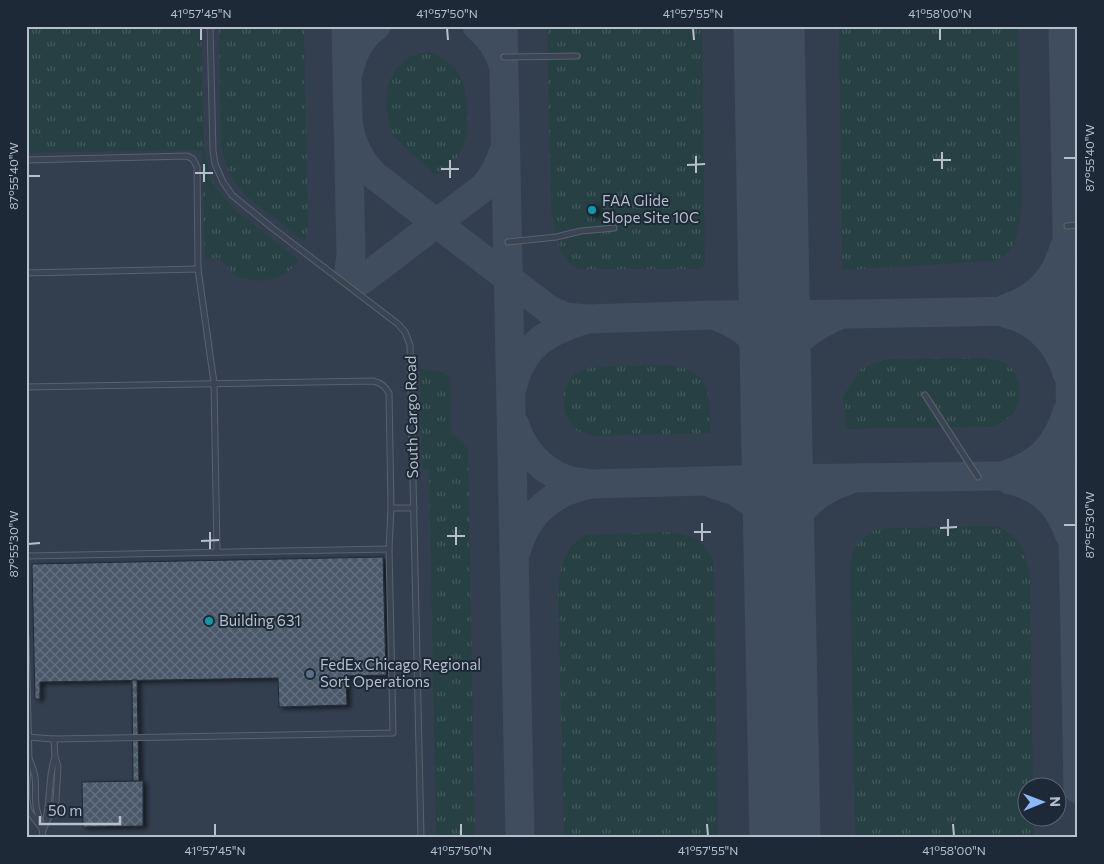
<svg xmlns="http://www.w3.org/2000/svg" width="1104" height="864" font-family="Commissioner,sans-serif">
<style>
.airport{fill:#333f4f;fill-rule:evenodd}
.grass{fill:url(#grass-tufts)}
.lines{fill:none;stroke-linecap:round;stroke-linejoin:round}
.taxiway{stroke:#404d5e;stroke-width:29}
.runway{stroke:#404d5e;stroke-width:71}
.building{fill:url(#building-cross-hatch);stroke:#202b39;filter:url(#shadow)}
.service-casing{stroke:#58626f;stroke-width:7}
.service{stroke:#3a4452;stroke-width:5}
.ticks{fill:none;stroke:#b7bfcc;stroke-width:2}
.culture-dot{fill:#0f9aa8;stroke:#1e2937;stroke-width:2}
.service-dot{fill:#5c6f8a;stroke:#1e2937;stroke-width:2}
.labels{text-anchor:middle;stroke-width:4;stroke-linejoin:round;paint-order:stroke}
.poi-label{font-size:15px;fill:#b7bfcc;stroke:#1e2937;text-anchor:start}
.street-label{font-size:15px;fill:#b7bfcc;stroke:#1e2937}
.neatline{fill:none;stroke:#b7bfcc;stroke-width:2}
.ticks-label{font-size:12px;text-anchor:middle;fill:#b7bfcc}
</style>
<defs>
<pattern id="grass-tufts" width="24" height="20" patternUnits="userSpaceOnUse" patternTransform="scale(1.25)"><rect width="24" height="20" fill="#274043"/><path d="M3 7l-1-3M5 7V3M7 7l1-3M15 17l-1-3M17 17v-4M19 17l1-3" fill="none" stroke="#445a5d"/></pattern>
<pattern id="building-cross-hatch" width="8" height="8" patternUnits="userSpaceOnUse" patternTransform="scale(1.25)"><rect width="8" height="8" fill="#4c596b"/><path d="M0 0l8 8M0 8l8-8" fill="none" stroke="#646f7f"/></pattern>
<filter id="shadow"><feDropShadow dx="3.5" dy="2" stdDeviation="2.5" flood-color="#0009"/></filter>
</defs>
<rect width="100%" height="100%" fill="#253242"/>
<path class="airport" d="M26,26H1078V838H26ZM1026,786H1056V816H1026Z"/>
<g class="grass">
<path d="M26,26H201L204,149L210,176L216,188L236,211L299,260C287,279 255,287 235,275C228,270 224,264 219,257L205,259L202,150L26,153Z"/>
<polygon points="219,26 304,26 308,224 305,242 246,196 234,181 226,165 221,145"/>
<polygon points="547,26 702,26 705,266 697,269 579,269 568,262 559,248 551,209"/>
<polygon points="839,26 1018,26 1022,207 1017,235 1009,252 995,261 842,270"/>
<path d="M427,52C438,55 446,59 454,67C470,83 472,136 459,155C453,162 446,168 440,174L433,173L393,136L386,108L388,85L396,68L409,57Z"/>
<path d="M986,358C992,360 1000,360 1005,363C1021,371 1023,399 1014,412C1008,420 1001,423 992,427L847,429L843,397L860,369L886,359Z"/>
<path d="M672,365C678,367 685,368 691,371C713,381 710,413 710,433L595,436L575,430L564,412V389L575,373L593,367Z"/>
<polygon points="420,369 443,372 450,378 451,433 468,447 475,838 436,838 429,469 422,469"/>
<path d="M996,526C1022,537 1023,548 1030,574L1033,786H1026V816L1034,817V838H855L850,568L853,551L858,543L874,530L895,528Z"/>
<path d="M672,532C699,538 700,537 714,562L718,838H564L558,591C561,566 562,548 586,535Z"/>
</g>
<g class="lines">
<g class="taxiway">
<polyline points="346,26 351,255 349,270"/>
<path d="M477,26C489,36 499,50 503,65"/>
<polyline points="503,26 520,838"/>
<polyline points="1063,26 1078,789"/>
<path d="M349,70C353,52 361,37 376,26"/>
<path d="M348,123C352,144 359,160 374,175L548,309L565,317L587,319L714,315L851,314L1078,310"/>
<path d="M362,280L484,187C494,176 499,165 504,151"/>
<path d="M1007,308C1037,298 1055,279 1064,248"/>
<path d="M1005,313C1036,320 1058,343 1067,373"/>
<path d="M716,316C748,328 767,347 775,380C787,345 804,331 837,316"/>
<path d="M513,385C523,344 550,330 587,319"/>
<path d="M515,425C522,450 542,471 567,480C574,482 583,482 591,484L778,479L1078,475"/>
<path d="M1008,474C1040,463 1058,444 1067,412"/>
<path d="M1010,480C1043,488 1059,505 1070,536"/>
<path d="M713,484L735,491L754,504L780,540C796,513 815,490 847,481"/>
<path d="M517,549C527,513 554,491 591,484"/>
</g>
<path class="runway" d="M769,26C773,297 780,567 785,838"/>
</g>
<g class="building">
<rect x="588" y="205" width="8" height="10"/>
<polygon points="383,557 386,675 346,676 347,705 279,707 278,678 40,682 40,699 35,699 32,564"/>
<polygon points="132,680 137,680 139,781 133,781"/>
<polygon points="143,781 143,826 83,827 82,782"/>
</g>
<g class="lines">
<defs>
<g id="service">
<polyline points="210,26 213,151 215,164 223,182 232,195 271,227 398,324 405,332 410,345 421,838"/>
<polyline points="504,57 577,56"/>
<polyline points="26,160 187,156 193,159 197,167 198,269 214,383 217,552"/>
<polyline points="1067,226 1078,225"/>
<polyline points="508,242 556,237 581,231 614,228"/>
<polyline points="26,273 198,269"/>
<path d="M26,387L373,381C381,383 385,386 389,393L391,508L389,549L393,733L54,739L26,737"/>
<polyline points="925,395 978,477"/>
<polyline points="391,508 414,508"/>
<polyline points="26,556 389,549"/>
<path d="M26,638L29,759C27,772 25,798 29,810C32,817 39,824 43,830"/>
<path d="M29,759C39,779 34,786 36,806C38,817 43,827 43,838"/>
<path d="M46,818C51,798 48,776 55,757"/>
<polyline points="43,830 56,801 58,766 55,757 54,739"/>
</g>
</defs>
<use href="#service" class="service-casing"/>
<use href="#service" class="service"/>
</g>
<path class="ticks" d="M201,28V40M447,28L448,40M693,28L694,40M940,28V40M942,152V169M696,156V173M1064,158H1076M450,160V178M933,160H951M204,164V182M687,165L705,164M441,169H459M195,173H213M28,176H40M948,519V536M702,523V541M1064,525H1076M456,527V545M940,528L957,527M210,532V549M694,532H711M447,536H465M201,541L219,540M28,544L40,543M215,824V836M461,824V836M707,824L708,836M953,824L954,836"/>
<g class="culture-dot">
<circle cx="592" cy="210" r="5"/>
<circle cx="209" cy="621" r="5"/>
</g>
<circle class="service-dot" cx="310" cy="674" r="5"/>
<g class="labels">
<g class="poi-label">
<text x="602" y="206">FAA Glide<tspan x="602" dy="17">Slope Site 10C</tspan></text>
<text x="219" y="626">Building 631</text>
<text x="320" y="670">FedEx Chicago Regional<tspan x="320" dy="17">Sort Operations</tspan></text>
</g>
<g class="street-label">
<text transform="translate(412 417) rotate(-91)" y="5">South Cargo Road</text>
</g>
</g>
<rect width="1104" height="864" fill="none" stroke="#1e2937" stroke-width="55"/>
<g transform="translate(1042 802) rotate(89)"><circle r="24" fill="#1e2937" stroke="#5b6573"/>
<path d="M0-4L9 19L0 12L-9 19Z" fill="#8cb7fb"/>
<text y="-8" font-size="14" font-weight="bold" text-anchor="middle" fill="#b7bfcc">N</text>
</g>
<path d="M40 816v8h80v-8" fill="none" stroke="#b7bfcc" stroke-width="2.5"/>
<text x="48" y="816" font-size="15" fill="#b7bfcc" stroke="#1e2937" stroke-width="4" paint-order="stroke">50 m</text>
<rect x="28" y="28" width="1048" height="808" class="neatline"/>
<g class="ticks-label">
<text x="201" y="18">41°57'45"N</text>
<text x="447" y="18">41°57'50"N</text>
<text x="693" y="18">41°57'55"N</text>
<text x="940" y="18">41°58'00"N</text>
<text transform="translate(1090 158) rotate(-90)" y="4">87°55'40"W</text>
<text transform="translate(14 176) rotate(-90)" y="4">87°55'40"W</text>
<text transform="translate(1090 525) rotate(-90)" y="4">87°55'30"W</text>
<text transform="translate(14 544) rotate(-90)" y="4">87°55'30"W</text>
<text x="215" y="855">41°57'45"N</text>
<text x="461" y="855">41°57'50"N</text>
<text x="708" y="855">41°57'55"N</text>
<text x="954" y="855">41°58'00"N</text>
</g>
</svg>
